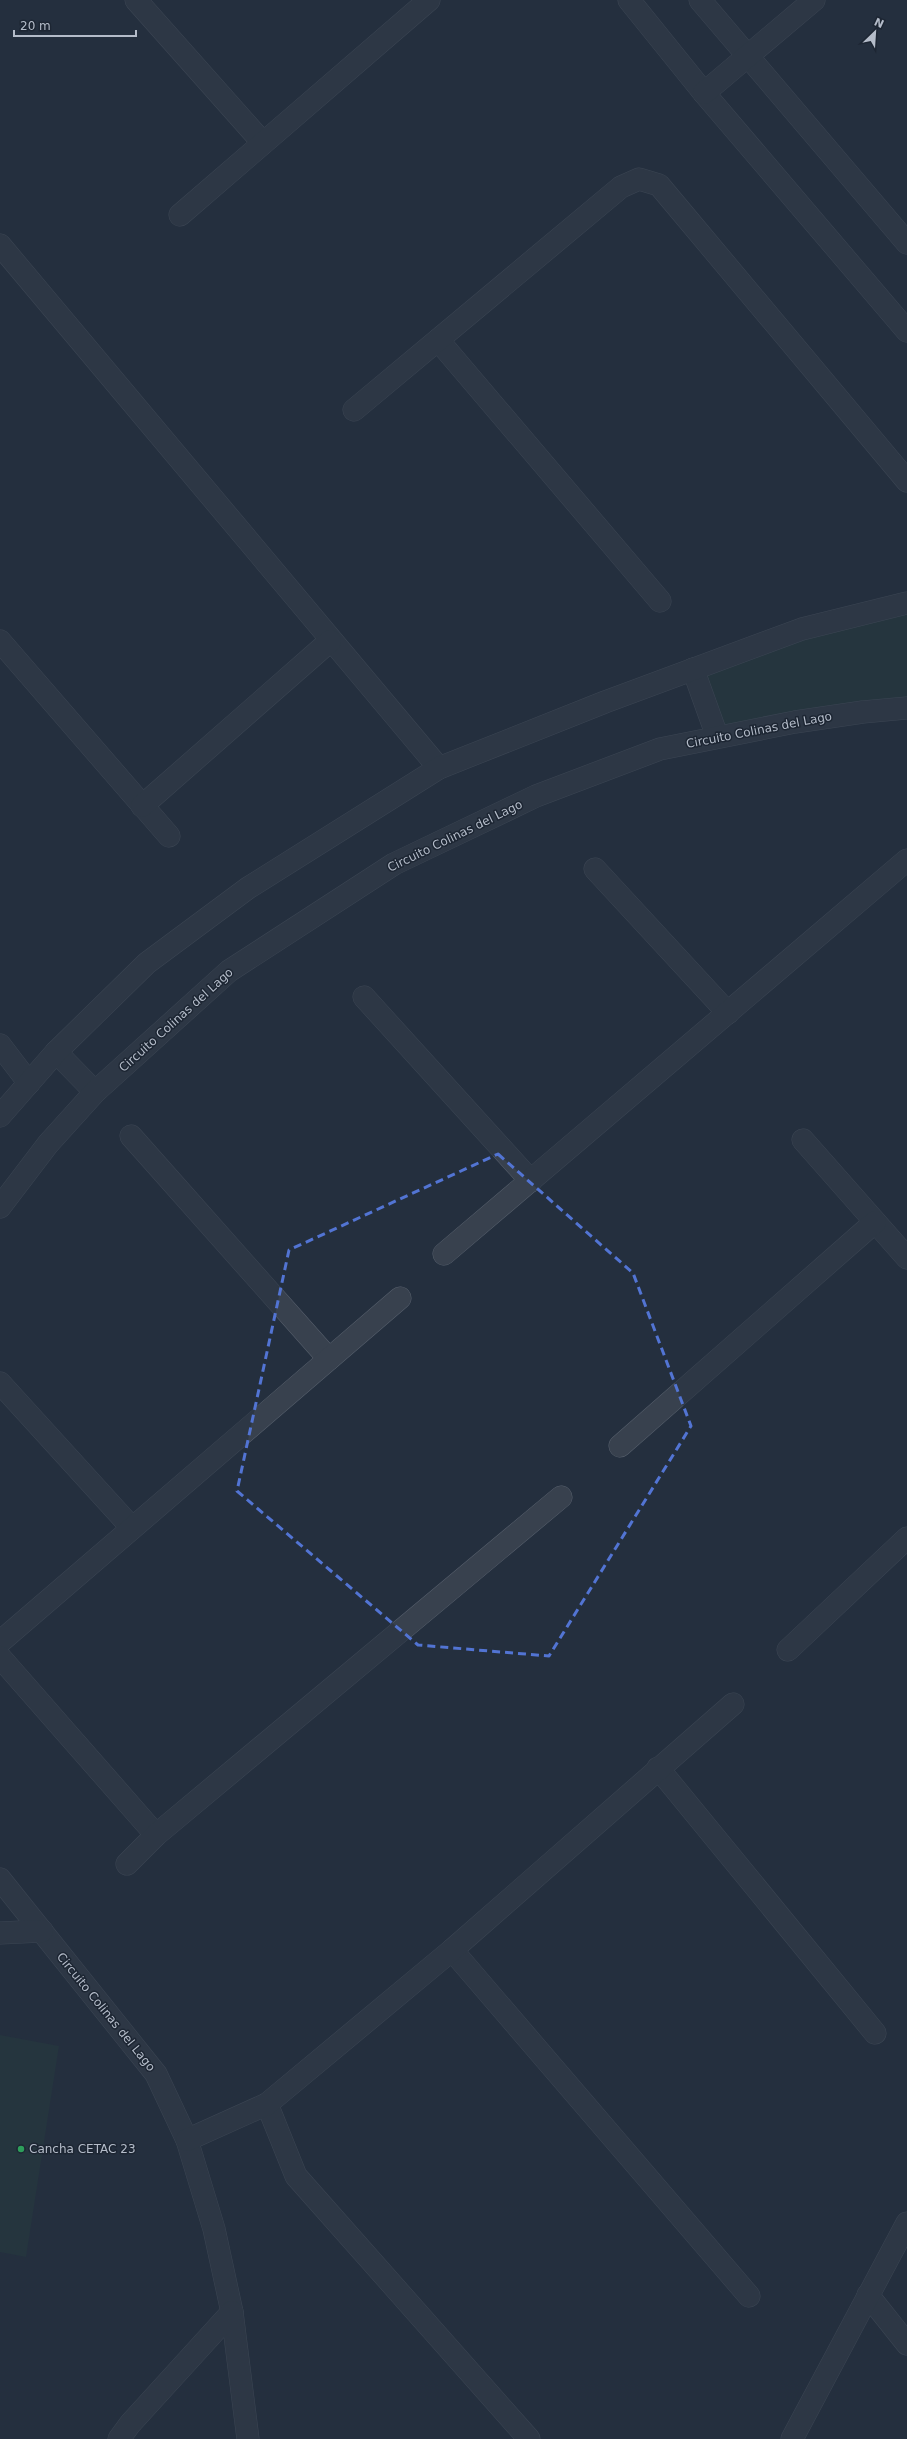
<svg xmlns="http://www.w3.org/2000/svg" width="907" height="2439" font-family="'DejaVu Sans',sans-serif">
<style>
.green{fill:#263c3f}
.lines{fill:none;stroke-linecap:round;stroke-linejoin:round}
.minor-casing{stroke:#565f6c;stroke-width:23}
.minor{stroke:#38414e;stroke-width:22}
.marked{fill:none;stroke:#5274d3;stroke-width:3;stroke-dasharray:8 5;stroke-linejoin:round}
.leisure-dot{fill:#2e9e5b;stroke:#1d2633;stroke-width:1.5}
.labels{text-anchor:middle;stroke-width:3;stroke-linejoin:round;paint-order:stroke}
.street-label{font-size:12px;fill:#b4bcc9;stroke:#1d2633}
.poi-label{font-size:12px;fill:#b4bcc9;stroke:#1d2633;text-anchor:start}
</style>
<rect width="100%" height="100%" fill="#242f3e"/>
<g class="green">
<polygon points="907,603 907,701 719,734 696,671"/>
<polygon points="0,2035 59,2046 26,2257 0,2252"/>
</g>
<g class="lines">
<defs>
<g id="minor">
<polyline points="136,0 263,143"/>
<polyline points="629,0 704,93 907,331"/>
<polyline points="700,0 907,243"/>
<polyline points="704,93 814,0"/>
<polyline points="180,215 429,0"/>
<polyline points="0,245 439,768"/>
<polyline points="438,340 660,601"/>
<polyline points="354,410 621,187 639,179 659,185 907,481"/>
<polyline points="0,641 169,836"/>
<polyline points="693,669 717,736"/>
<polyline points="142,806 330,641"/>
<polyline points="595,869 728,1013"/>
<polyline points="364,997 531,1181"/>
<polyline points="0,1045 29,1083"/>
<polyline points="56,1052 95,1092"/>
<polyline points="0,1116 56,1052 147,963 248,888 439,768 605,702 802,629 907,603"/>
<polyline points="131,1136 329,1359"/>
<polyline points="803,1140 907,1258"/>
<polyline points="0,1207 48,1144 95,1092 229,971 394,864 536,796 660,749 795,722 863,712 907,708"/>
<polyline points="444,1254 907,860"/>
<polyline points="0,1383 132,1528"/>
<polyline points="620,1446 875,1222"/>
<polyline points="0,1642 400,1298"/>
<polyline points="788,1650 907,1538"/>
<polyline points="0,1657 156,1835"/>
<polyline points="658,1768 875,2033"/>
<polyline points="127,1864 156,1835 561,1497"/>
<polyline points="0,1879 156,2074 187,2140 214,2229 232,2312 248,2439"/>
<polyline points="0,1933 42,1931"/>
<polyline points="452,1950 749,2296"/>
<polyline points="267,2104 296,2176 529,2439"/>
<polyline points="187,2140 267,2104 452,1950 733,1704"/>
<polyline points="868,2295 907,2344"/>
<polyline points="119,2439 130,2424 232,2312"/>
<polyline points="792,2439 907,2223"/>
</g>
</defs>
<use href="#minor" class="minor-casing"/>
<use href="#minor" class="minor"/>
</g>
<path d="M0 0H907V2439H0ZM498,1154L633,1273L691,1426L549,1656L418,1645L237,1491L289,1250Z" fill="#242f3e" fill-opacity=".55" fill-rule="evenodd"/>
<path class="marked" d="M498,1154L633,1273L691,1426L549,1656L418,1645L237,1491L289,1250Z"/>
<circle class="leisure-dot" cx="21" cy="2149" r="4"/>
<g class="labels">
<g class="street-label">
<text transform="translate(759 730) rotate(-11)" y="4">Circuito Colinas del Lago</text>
<text transform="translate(455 836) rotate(-26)" y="4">Circuito Colinas del Lago</text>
<text transform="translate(176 1020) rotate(-42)" y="4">Circuito Colinas del Lago</text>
<text transform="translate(106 2012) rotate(51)" y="4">Circuito Colinas del Lago</text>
</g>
<g class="poi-label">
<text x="29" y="2153">Cancha CETAC 23</text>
</g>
</g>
<g transform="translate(875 32) rotate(25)" stroke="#1d2633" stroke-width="3" paint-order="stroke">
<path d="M0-3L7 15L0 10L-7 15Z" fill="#b4bcc9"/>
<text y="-6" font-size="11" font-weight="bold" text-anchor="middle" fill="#b4bcc9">N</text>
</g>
<path d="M14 30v6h122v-6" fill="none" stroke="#b4bcc9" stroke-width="2"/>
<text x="20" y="30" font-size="12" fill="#b4bcc9" stroke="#1d2633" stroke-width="3" paint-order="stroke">20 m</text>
</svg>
